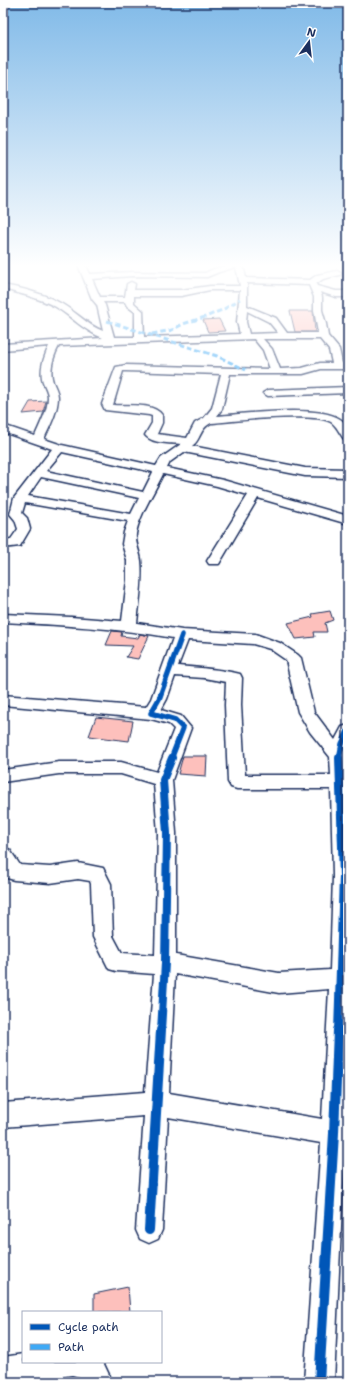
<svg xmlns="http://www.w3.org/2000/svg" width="351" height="1385" font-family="'Shantell Sans',sans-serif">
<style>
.building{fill:#fdc0bc;stroke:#1b2f5e}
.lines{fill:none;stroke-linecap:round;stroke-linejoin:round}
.minor-casing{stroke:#1b2f5e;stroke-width:3}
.minor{fill:#fff;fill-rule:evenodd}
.quiet{stroke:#3fa9f5;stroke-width:3;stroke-dasharray:5.5 3;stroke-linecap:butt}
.cycleway-far2-casing{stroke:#fff;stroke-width:8}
.cycleway-far1-casing{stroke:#fff;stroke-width:10}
.cycleway-casing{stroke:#fff;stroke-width:12}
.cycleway-far2{stroke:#0057b8;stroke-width:5.5}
.cycleway-far1{stroke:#0057b8;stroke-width:8}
.cycleway{stroke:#0057b8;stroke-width:10}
</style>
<rect width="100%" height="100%" fill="#fff"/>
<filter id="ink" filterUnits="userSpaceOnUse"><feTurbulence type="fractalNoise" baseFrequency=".025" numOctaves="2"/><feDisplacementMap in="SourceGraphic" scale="8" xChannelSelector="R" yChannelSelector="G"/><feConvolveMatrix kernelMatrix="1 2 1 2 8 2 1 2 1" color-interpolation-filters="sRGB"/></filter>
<g filter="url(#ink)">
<g class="building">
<polygon points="290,311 313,311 315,332 295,332"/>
<polygon points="219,319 225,331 208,332 203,320"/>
<polygon points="46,401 43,412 23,414 30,402"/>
<polygon points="330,611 333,620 325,623 327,632 314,632 315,637 296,639 288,623 313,617 312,614"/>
<polygon points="112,631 122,632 121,636 138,638 140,634 149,636 138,659 126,657 133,646 106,645"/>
<polygon points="96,717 133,721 129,741 89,736"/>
<polygon points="183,756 207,756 206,776 178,774"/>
<polygon points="128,1287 130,1312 94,1312 94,1294"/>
</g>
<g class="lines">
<defs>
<g id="minor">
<path d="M78,265H86L90,274L132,272L205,273C218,266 229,265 243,265L246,278L310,280L317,275L337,271L341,273L340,275L323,279L316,284L317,286L336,291H348V297H336L320,292L322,297V310L326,324L328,336L339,349L342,363H348V369H321L303,374H230L222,409L217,416C243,414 319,404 340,419C348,424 348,431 348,440L344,439C340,434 337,426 331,422C312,412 235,421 211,423C199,429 201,440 192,446L305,468L348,469V477L305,476L184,452L170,462L167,468L223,480L348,516V524L258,498L219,564H209L207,561L248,495L217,486L163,474C155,491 139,515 136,534C135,544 140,551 141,561C143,581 139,603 137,623L182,630L255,634L280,643L298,655L301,658L314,712L335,740L342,727L348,725V1072L334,1382H304L321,1143L168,1117L162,1230L158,1239L149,1243L140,1239L136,1230L144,1116L3,1127V1103L145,1092L154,974L116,971L109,969L93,937L91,884L90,881L78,879L50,883L14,880L7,878L3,871V847L10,850L20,865L50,867L78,863L103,868L111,884L113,936L122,953L155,955L158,833L154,784L121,774H59L3,782V770L59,762H121L157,772L174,729L169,724L151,719L3,705V695L146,707L151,699L173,638C117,628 60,625 3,622V614L71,617L122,621L127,580V560L122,544L124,532L128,521L25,503L22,513L27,518L30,529L20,546L3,548V540L11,539L18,529L15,520L10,514L14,498L52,449L3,432V425L35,436C40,424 48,410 48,397C48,392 45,387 43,382C39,370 44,357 49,346L3,350V344L103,338C84,331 72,317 56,307C39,298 22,294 3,289V285C24,289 43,293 62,304C76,312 87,325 103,331L97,305L92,299ZM236,267L240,286H210L181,290H134L135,284L131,282L127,284L125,297H100L92,279L132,276L207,277L219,272ZM247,283L309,285L314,297V310L318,333H287L276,318L247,306ZM210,290H240L237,322L240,334L144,337L143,311L134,303V296H181ZM103,302H125L127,306L135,312V337H114L105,305ZM247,311L269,322L278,333L249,334L246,322ZM254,339L263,350L270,369L126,365L116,367L102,404L105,410L149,415L152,416V423L145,435C152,444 170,443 181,444L161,458L156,466L62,445L44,439C50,426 58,411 58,397C58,392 55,387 53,382C49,370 53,357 59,346ZM263,339H320L329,350L332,363H320L302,368L280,369L272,349ZM123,371H126L221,374L212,408L204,418L195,423L187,438L157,434L162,423V415C153,402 127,406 113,405ZM62,452L153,472L143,492L46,471ZM41,477L139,498L131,514L28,496ZM188,640L253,644L270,649L286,660L298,712L310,732L330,757L331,775H245L241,705L242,678L240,674C220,669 199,668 178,666ZM175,676L204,678L226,682L225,705L228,782L231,787L237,789H331L333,876L330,970L279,973L176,955V833L172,780L191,728L181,716L161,710L167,699ZM175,974L279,993L329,989L322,1119L169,1093Z"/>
<polygon points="348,387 348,393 268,396 263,393 268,390"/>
<polygon points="23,1354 23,1362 103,1362 111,1379 110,1382 80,1382 80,1377 72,1375 28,1382 3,1382 3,1357"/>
</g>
</defs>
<use href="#minor" class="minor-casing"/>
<use href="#minor" class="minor"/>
<g class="quiet">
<polyline points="107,321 217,356 246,370"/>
<polyline points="152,334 172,330 183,324 208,316 224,309 240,299"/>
</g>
<defs>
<g id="cycleway-far2">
<polyline points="171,759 183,728 175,720 151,713 159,699 182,635"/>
<polyline points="339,759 342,744 348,731"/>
</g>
<g id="cycleway-far1">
<polyline points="161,1031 165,963 167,833 163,780 172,758"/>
<polyline points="338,1031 343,876 339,758"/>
</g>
<g id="cycleway">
<polyline points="149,1230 161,1030"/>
<polyline points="319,1382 334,1133 338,1030"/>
</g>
</defs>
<use href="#cycleway-far2" class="cycleway-far2-casing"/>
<use href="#cycleway-far1" class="cycleway-far1-casing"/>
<use href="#cycleway" class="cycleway-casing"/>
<use href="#cycleway-far2" class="cycleway-far2"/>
<use href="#cycleway-far1" class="cycleway-far1"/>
<use href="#cycleway" class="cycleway"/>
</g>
</g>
<linearGradient id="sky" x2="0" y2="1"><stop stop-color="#81bae8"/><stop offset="0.58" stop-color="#fff"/><stop offset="1" stop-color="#fff" stop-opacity="0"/></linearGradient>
<rect width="351" height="458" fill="url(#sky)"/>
<rect width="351" height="1385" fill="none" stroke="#fff" stroke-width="16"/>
<rect x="8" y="8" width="335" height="1369" fill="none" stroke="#1b2f5e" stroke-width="1.5" filter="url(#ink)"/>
<rect x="22" y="1311" width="140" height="52" fill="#ffffff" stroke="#a4acbf"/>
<rect x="30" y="1324" width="20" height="6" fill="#0057b8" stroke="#a4acbf"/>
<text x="58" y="1331" font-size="12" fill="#1b2f5e">Cycle path</text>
<rect x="30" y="1344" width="20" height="6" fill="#3fa9f5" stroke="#a4acbf"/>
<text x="58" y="1351" font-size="12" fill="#1b2f5e">Path</text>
<g transform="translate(309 42) rotate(15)" stroke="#ffffff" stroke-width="3" paint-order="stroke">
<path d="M0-3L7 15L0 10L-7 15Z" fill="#1b2f5e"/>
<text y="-6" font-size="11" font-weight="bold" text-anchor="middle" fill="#1b2f5e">N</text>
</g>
</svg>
